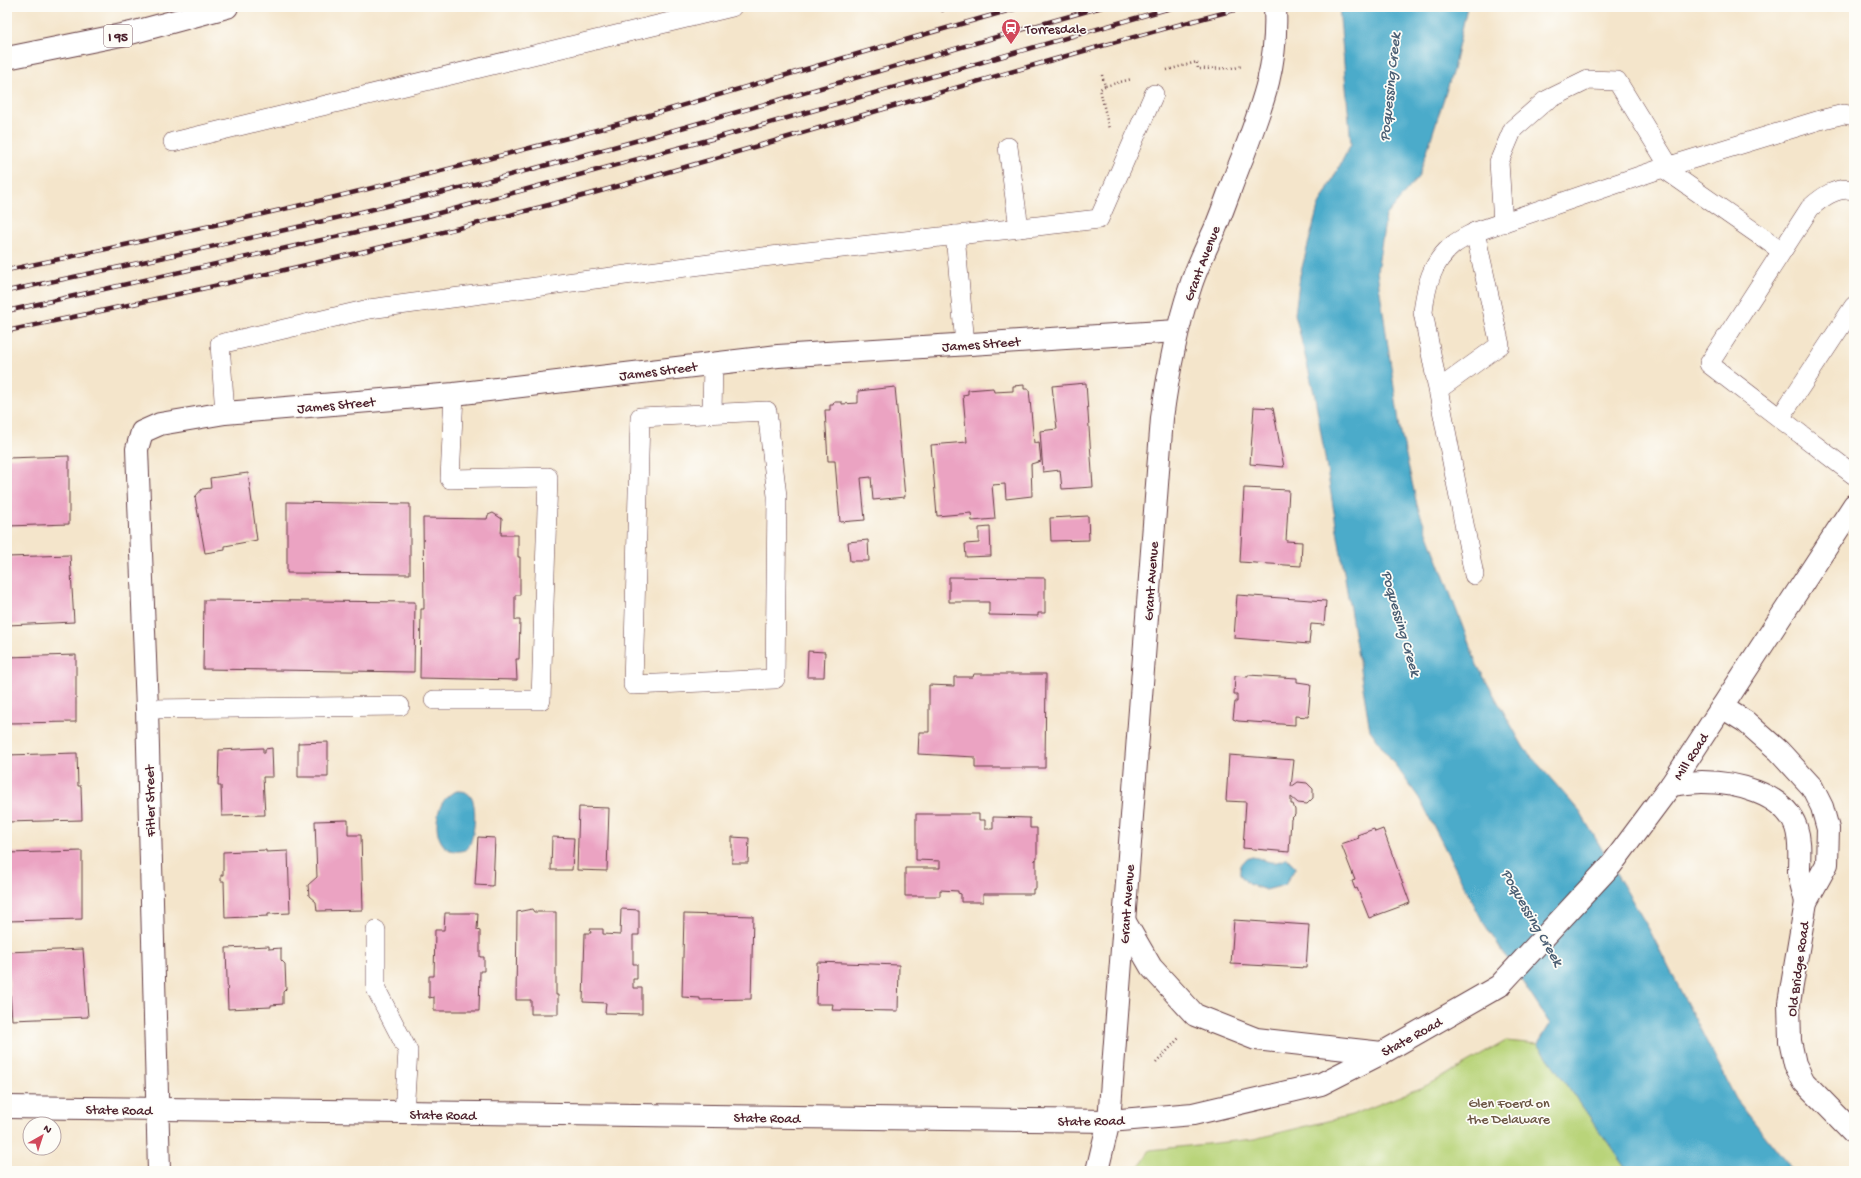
<svg xmlns="http://www.w3.org/2000/svg" width="1861" height="1178" font-family="'Gochi Hand',sans-serif">
<style>
.green{fill:#b9d47a;stroke:#827a52}
.water{fill:#4babca;stroke:#4a657a}
.building{fill:#eba3c2}
.lines{fill:none;stroke-linecap:round;stroke-linejoin:round}
.service-casing{stroke:#643d43;stroke-width:20}
.minor-casing{stroke:#643d43;stroke-width:24}
.tertiary-casing{stroke:#643d43;stroke-width:24}
.secondary-casing{stroke:#643d43;stroke-width:24}
.motorway-casing{stroke:#643d43;stroke-width:24}
.path{stroke:#643d43;stroke-width:2.5;stroke-dasharray:1 3;stroke-linecap:butt}
.service{stroke:#fff;stroke-width:19}
.minor{stroke:#fff;stroke-width:22}
.tertiary{stroke:#fff;stroke-width:22}
.secondary{stroke:#fff;stroke-width:22}
.motorway{stroke:#fff;stroke-width:22}
.rail-casing{stroke:#4a1f2b;stroke-width:4.5}
.rail{stroke:#fdfcf7;stroke-width:3;stroke-dasharray:9;stroke-linecap:butt}
.labels{text-anchor:middle;stroke-width:3.5;stroke-linejoin:round;paint-order:stroke}
.shield{fill:#fdfcf7;stroke:#806168;stroke-width:1}
.shield-label{font-size:13px;font-weight:bold;fill:#4a1f2b}
.poi-label{font-size:14px;fill:#4a1f2b;stroke:#fdfcf7;text-anchor:start}
.street-label{font-size:14px;fill:#4a1f2b;stroke:#fdfcf7}
.park-label{font-size:14px;fill:#6b5543;stroke:#fdfcf7}
.water-label{font-size:15px;font-style:italic;fill:#4a5e73;stroke:#fdfcf7}
</style>
<rect width="100%" height="100%" fill="#fdfcf7"/>
<filter id="ink" filterUnits="userSpaceOnUse"><feTurbulence type="fractalNoise" baseFrequency=".025" numOctaves="2"/><feDisplacementMap in="SourceGraphic" scale="8" xChannelSelector="R" yChannelSelector="G"/><feConvolveMatrix kernelMatrix="1 2 1 2 8 2 1 2 1" color-interpolation-filters="sRGB"/></filter>
<filter id="wash" filterUnits="userSpaceOnUse"><feTurbulence type="fractalNoise" baseFrequency=".012" numOctaves="4" result="noise"/><feDisplacementMap in="SourceGraphic" scale="16" xChannelSelector="R" yChannelSelector="G"/><feGaussianBlur stdDeviation="0.9" result="paint"/><feColorMatrix in="noise" values="0 0 0 0 0 0 0 0 0 0 0 0 0 0 0 0 0 1.4 0 .05"/><feComposite in="paint" operator="in"/></filter>
<g filter="url(#wash)">
<rect width="100%" height="100%" fill="#f4e5cb"/>
<polygon class="green" points="1506,1041 1538,1044 1628,1171 1136,1171 1150,1150 1254,1139 1352,1115 1430,1084"/>
<g class="water">
<polygon points="1339,7 1467,7 1453,70 1419,176 1386,216 1377,271 1400,428 1417,505 1477,665 1524,748 1580,812 1649,929 1736,1099 1789,1166 1796,1171 1628,1171 1538,1044 1550,1024 1483,922 1419,798 1370,730 1315,397 1295,314 1300,275 1318,207 1351,144"/>
<path d="M457,791C463,791 468,792 471,797C478,807 474,841 467,849C431,864 427,800 457,791Z"/>
<path d="M1252,857C1268,859 1270,867 1287,858L1296,867L1285,885L1266,890L1248,884L1240,875C1239,865 1243,860 1252,857Z"/>
</g>
<g id="blocks">
<g class="building">
<polygon points="1086,383 1093,487 1062,489 1060,470 1043,472 1040,431 1057,429 1052,386"/>
<polygon points="1024,385 1024,389 1029,389 1034,443 1039,442 1041,461 1031,464 1032,496 1006,499 1005,484 992,485 995,519 972,521 971,513 937,516 931,445 967,442 963,395 968,394 968,390 993,388 994,392 1013,391 1013,386"/>
<polygon points="895,387 905,497 873,500 871,477 861,478 865,520 840,522 835,461 828,461 825,410 830,410 830,405 833,405 834,402 842,402 842,404 858,403 858,391"/>
<polygon points="1254,407 1273,408 1284,467 1250,464"/>
<polygon points="69,456 69,524 7,526 7,458"/>
<polygon points="248,473 257,540 225,546 225,550 205,553 195,497 202,489 211,488 210,478"/>
<polygon points="1244,488 1289,490 1286,541 1302,542 1301,566 1240,562"/>
<polygon points="287,502 410,504 410,574 287,573"/>
<polygon points="493,513 502,519 501,535 518,535 518,557 520,557 520,595 515,595 515,620 520,620 519,659 516,659 517,680 420,678 421,609 424,609 423,518 487,519 488,515"/>
<polygon points="1088,516 1089,540 1051,541 1050,518"/>
<polygon points="990,527 991,556 966,557 965,544 979,543 979,528"/>
<polygon points="868,540 869,561 850,561 848,542"/>
<polygon points="70,555 74,622 7,625 7,557"/>
<polygon points="949,577 1045,578 1045,613 1038,613 1038,616 989,615 989,602 949,602"/>
<polygon points="1237,595 1326,601 1324,625 1311,624 1309,644 1234,638"/>
<polygon points="204,600 415,602 414,672 203,669"/>
<polygon points="808,651 825,652 824,677 807,677"/>
<polygon points="76,655 76,722 7,723 7,657"/>
<polygon points="974,674 1046,674 1045,768 975,768 975,757 918,754 919,732 929,732 929,685 954,686 954,677 973,677"/>
<polygon points="1248,675 1297,678 1297,682 1311,684 1308,717 1295,716 1295,725 1238,721 1233,719 1235,702 1237,702 1237,694 1234,694 1235,676 1248,677"/>
<polygon points="328,742 328,777 298,777 298,743"/>
<polygon points="263,748 263,753 265,753 265,749 272,748 273,777 263,777 265,815 222,816 221,786 218,786 219,750"/>
<polygon points="77,753 78,786 81,786 82,820 7,822 7,755"/>
<polygon points="1229,755 1294,760 1291,787 1298,782 1307,783 1313,789 1313,798 1307,804 1298,803 1291,797 1291,804 1293,804 1295,810 1295,815 1291,819 1289,852 1243,848 1246,802 1226,801"/>
<polygon points="579,807 609,808 607,871 577,870"/>
<polygon points="916,814 979,814 979,820 985,820 985,829 993,829 993,817 1030,818 1030,828 1037,828 1037,859 1034,860 1036,860 1036,889 1033,889 1033,894 983,894 983,902 961,902 961,894 958,893 958,891 940,890 940,896 905,896 905,868 940,868 940,861 916,860"/>
<polygon points="348,820 348,835 361,835 363,910 317,911 316,902 309,896 308,885 317,877 315,821"/>
<polygon points="1374,829 1375,832 1383,829 1410,903 1369,918 1357,888 1355,889 1352,881 1355,880 1341,844 1359,838 1357,835"/>
<polygon points="478,837 495,838 493,886 475,885"/>
<polygon points="552,837 574,838 572,870 551,870"/>
<polygon points="732,837 749,838 748,863 732,863"/>
<polygon points="266,850 266,852 288,851 290,913 268,914 268,916 225,918 224,881 221,881 221,875 223,875 223,852"/>
<polygon points="82,851 82,919 7,921 7,853"/>
<polygon points="532,909 534,912 556,912 556,995 558,995 558,1014 531,1014 531,1000 516,1000 517,912"/>
<polygon points="621,909 639,910 639,935 633,935 633,964 637,964 637,979 633,979 633,988 642,988 642,1014 605,1013 606,1003 583,1002 585,933 591,933 590,929 603,929 603,934 620,935"/>
<polygon points="445,913 478,913 477,930 480,931 480,957 484,957 484,971 480,971 479,1011 434,1011 434,997 429,998 429,976 434,976 435,930 444,930"/>
<polygon points="684,914 753,916 751,999 700,1000 700,998 682,997"/>
<polygon points="1234,920 1309,925 1306,968 1231,964"/>
<polygon points="269,946 269,949 281,948 281,960 285,964 286,989 283,992 283,1004 271,1005 271,1007 228,1009 226,948"/>
<polygon points="83,949 88,1017 12,1020 7,952"/>
<polygon points="817,962 899,965 898,1011 832,1010 833,1004 816,1004"/>
</g>
</g>
</g>
<g filter="url(#ink)">
<use href="#blocks" fill-opacity="0" stroke="#643d43" stroke-width="1"/>
<g class="lines">
<defs>
<g id="service">
<polyline points="173,142 732,7"/>
<polyline points="1008,147 1019,228"/>
<polyline points="1663,168 1820,120 1844,114 1854,116"/>
<path d="M1854,190C1837,186 1822,197 1810,208L1709,364L1854,475"/>
<polyline points="1503,223 1499,162 1513,129 1545,101 1588,80 1617,81 1669,166"/>
<polyline points="955,235 965,344"/>
<polyline points="1439,389 1500,345 1475,232"/>
<polygon points="767,411 777,496 775,679 633,685 640,417"/>
<polyline points="712,412 713,363"/>
<polyline points="225,413 220,344 369,309 754,258 1099,219 1154,94"/>
<polyline points="1780,418 1854,306"/>
<path d="M1474,575L1423,312C1426,286 1431,263 1453,245C1459,240 1468,236 1475,232L1663,168L1782,251"/>
<polyline points="434,700 541,700 548,477 450,479 454,394"/>
<polyline points="147,709 400,706"/>
<polyline points="376,930 376,989 408,1051 404,1113"/>
</g>
<g id="minor">
<polyline points="1722,707 1746,722 1779,751 1812,787 1822,807 1828,829 1827,864 1806,902 1789,1003 1790,1041 1795,1064 1804,1082 1854,1133"/>
<path d="M1671,785C1681,784 1692,782 1702,782C1734,782 1784,793 1796,827C1801,842 1799,856 1799,872C1800,882 1804,893 1806,902"/>
<polyline points="159,1171 147,709 137,449 142,432 160,424 225,413 454,394 778,356 1177,331"/>
<polyline points="1097,1171 1109,1121"/>
</g>
<path id="tertiary" d="M1109,1121L1162,418C1168,374 1176,330 1190,288C1196,268 1206,249 1215,229C1225,205 1233,180 1243,156C1263,103 1278,65 1275,7"/>
<g id="secondary">
<polyline points="1125,922 1151,967 1195,1015 1256,1039 1382,1053"/>
<polyline points="7,1107 1109,1121 1193,1114 1321,1084 1382,1053 1499,986 1612,864 1671,785 1854,505"/>
</g>
<polyline id="motorway" points="7,58 131,33 227,7"/>
</defs>
<use href="#service" class="service-casing"/>
<use href="#minor" class="minor-casing"/>
<use href="#tertiary" class="tertiary-casing"/>
<use href="#secondary" class="secondary-casing"/>
<use href="#motorway" class="motorway-casing"/>
<g class="path">
<polyline points="942,7 943,13"/>
<polyline points="1167,70 1197,62 1198,69 1235,68 1242,66"/>
<polyline points="1102,75 1105,86 1132,79"/>
<polyline points="1105,86 1100,89 1109,129"/>
<polyline points="1156,1063 1179,1038"/>
</g>
<use href="#service" class="service"/>
<use href="#minor" class="minor"/>
<use href="#tertiary" class="tertiary"/>
<use href="#secondary" class="secondary"/>
<use href="#motorway" class="motorway"/>
<defs>
<g id="rail">
<path d="M7,270C196,231 385,187 571,137C722,96 871,48 1022,7"/>
<path d="M7,291C146,262 285,231 423,197C651,141 876,70 1102,7"/>
<polyline points="7,311 428,216 752,128 1174,7"/>
<path d="M7,331C202,290 397,246 590,194C809,133 1026,64 1246,7"/>
</g>
</defs>
<use href="#rail" class="rail-casing"/>
<use href="#rail" class="rail"/>
</g>
</g>
<defs>
<symbol id="station-pin" viewBox="-11 -11 22 30"><path d="M0 17L-7.5 6A9.5 9.5 0 1 1 7.5 6Z" fill="#d1495b" stroke="#fdfcf7"/><path d="M-3-6H3Q5-6 5-4V2Q5 4 3 4L4.5 6H3L1.5 4h-3L-3 6H-4.5L-3 4Q-5 4-5 2V-4Q-5-6-3-6ZM-3.5-4v3h7v-3ZM-3.5 1v1.5H-2V1ZM2 1v1.5H3.5V1Z" fill="#fff"/></symbol>
</defs>
<g fill-rule="evenodd">
<use href="#station-pin" x="1000" y="17" width="22" height="30"/>
</g>
<g class="labels">
<rect class="shield" x="104" y="25" width="28" height="22" rx="3"/>
<g class="shield-label">
<text x="118" y="41">I 95</text>
</g>
<g class="poi-label">
<text x="1025" y="33">Torresdale</text>
</g>
<g class="street-label">
<text transform="translate(1201 263) rotate(-69)" y="5">Grant Avenue</text>
<text transform="translate(981 343) rotate(-4)" y="5">James Street</text>
<text transform="translate(658 370) rotate(-7)" y="5">James Street</text>
<text transform="translate(336 404) rotate(-5)" y="5">James Street</text>
<text transform="translate(1150 581) rotate(-86)" y="5">Grant Avenue</text>
<text transform="translate(1690 756) rotate(-57)" y="5">Mill Road</text>
<text transform="translate(149 801) rotate(-91)" y="5">Fitler Street</text>
<text transform="translate(1126 904) rotate(-86)" y="5">Grant Avenue</text>
<text transform="translate(1797 969) rotate(-82)" y="5">Old Bridge Road</text>
<text transform="translate(1411 1036) rotate(-29)" y="5">State Road</text>
<text transform="translate(119 1109) rotate(1)" y="5">State Road</text>
<text transform="translate(443 1114) rotate(1)" y="5">State Road</text>
<text transform="translate(767 1117) rotate(1)" y="5">State Road</text>
<text transform="translate(1091 1120) rotate(-1)" y="5">State Road</text>
</g>
<g class="park-label">
<text x="1509" y="1107">Glen Foerd on<tspan x="1509" dy="16">the Delaware</tspan></text>
</g>
<g class="water-label">
<text transform="translate(1389 87) rotate(-84)" y="5">Poquessing Creek</text>
<text transform="translate(1402 623) rotate(74)" y="5">Poquessing Creek</text>
<text transform="translate(1533 917) rotate(60)" y="5">Poquessing Creek</text>
</g>
</g>
<rect width="1861" height="1178" fill="none" stroke="#fdfcf7" stroke-width="24"/>
<g transform="translate(42 1136) rotate(39)"><circle r="19" fill="#fdfcf7" stroke="#b5a4a5"/>
<path d="M0-3L7 15L0 10L-7 15Z" fill="#d1495b"/>
<text y="-6" font-size="11" font-weight="bold" text-anchor="middle" fill="#4a1f2b">N</text>
</g>
</svg>
